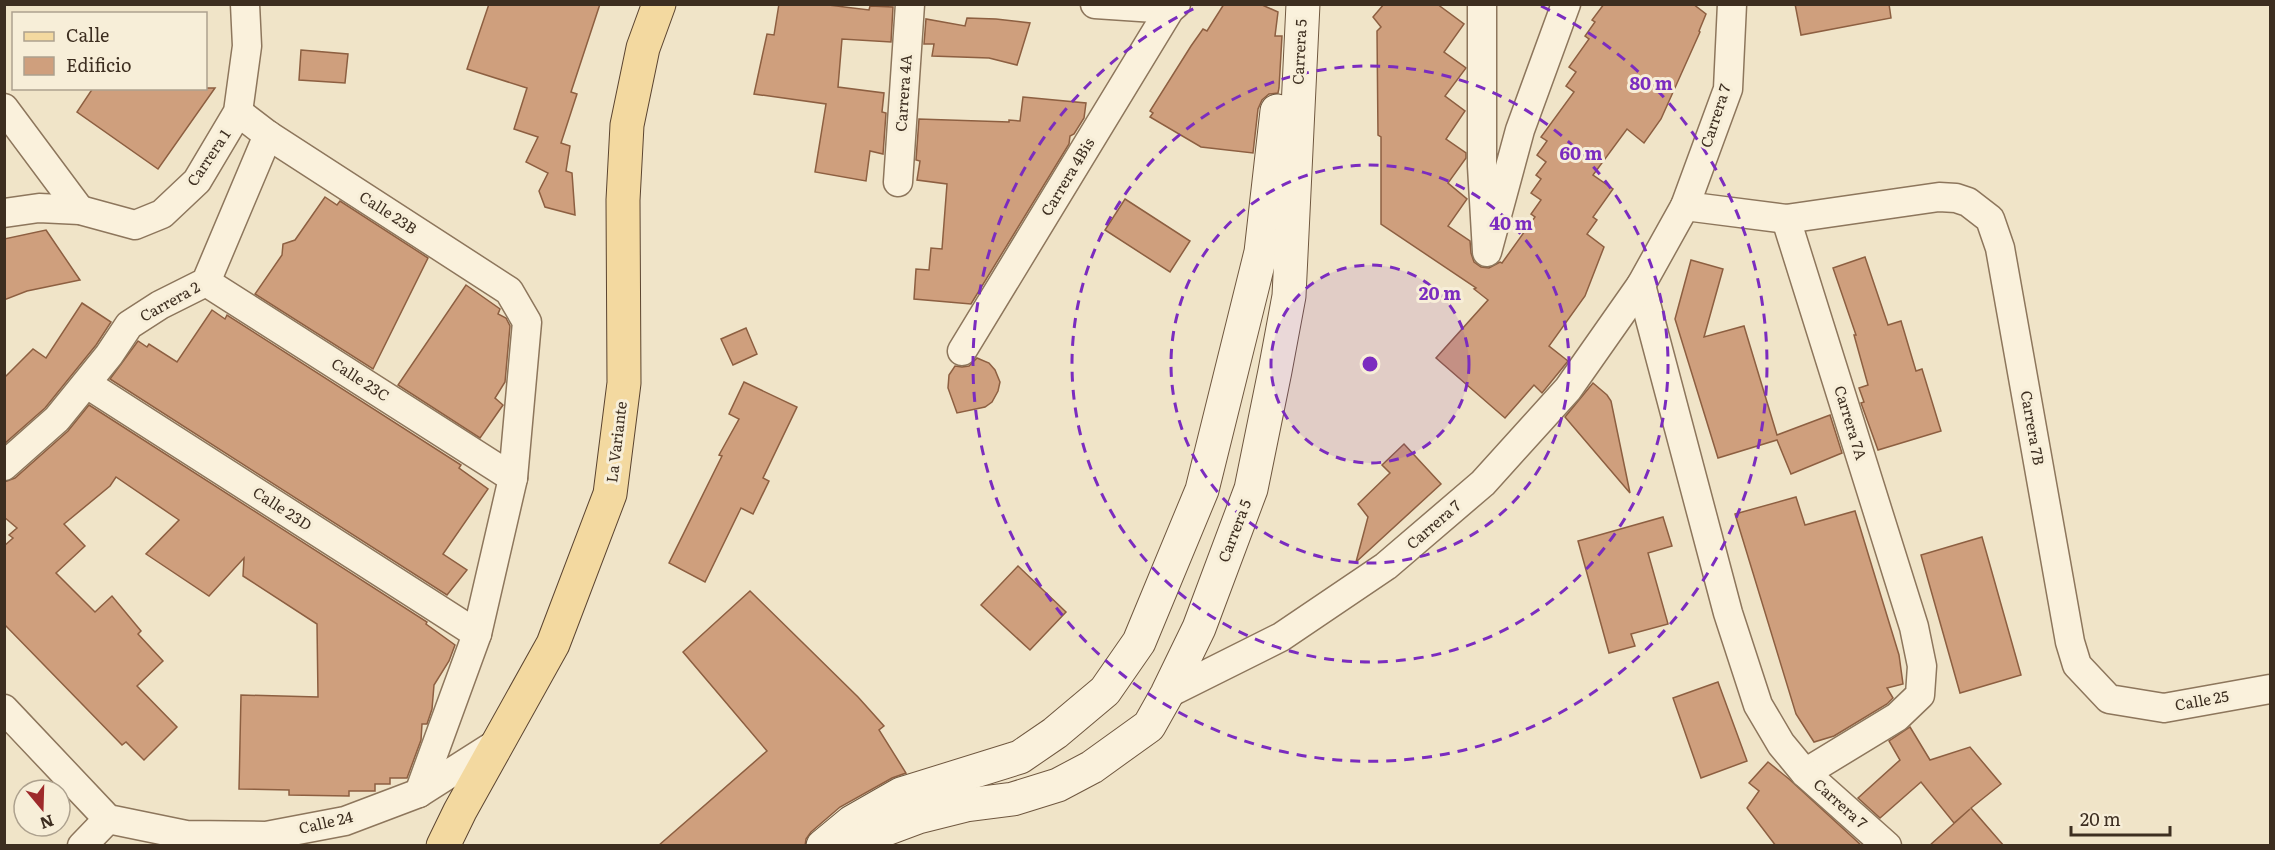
<svg xmlns="http://www.w3.org/2000/svg" width="2275" height="850" font-family="Literata,serif">
<style>
.building{fill:#cf9f7d;stroke:#8d5f41;stroke-width:1.5}
.lines{fill:none;stroke-linecap:round;stroke-linejoin:round}
.street-casing{stroke:#8d765c;stroke-width:31}
.secondary-casing{stroke:#6f573f;stroke-width:35}
.primary-casing{stroke:#5b4430;stroke-width:35}
.street{stroke:#faf1dc;stroke-width:28}
.secondary{stroke:#faf1dc;stroke-width:33}
.primary{stroke:#f3d9a0;stroke-width:33}
.ring{fill:none;stroke:#7b2cbf;stroke-width:3;stroke-dasharray:10 8}
.labels{text-anchor:middle;stroke-width:6;stroke-linejoin:round;paint-order:stroke}
.street-label{font-size:15px;fill:#3d2e20;stroke:#f7eed8}
.centre{fill:#7b2cbf;stroke:#f7eed8;stroke-width:3}
.ring-label{font-size:18px;text-anchor:middle;font-weight:bold;fill:#7b2cbf;stroke:#f7eed8;stroke-width:6;stroke-linejoin:round;paint-order:stroke}
</style>
<rect width="100%" height="100%" fill="#f0e4c8"/>
<g class="building">
<polygon points="489,4 600,4 571,92 577,94 561,143 570,146 566,171 572,173 575,215 545,207 539,191 548,173 526,162 538,137 514,129 527,88 467,69"/>
<polygon points="779,4 820,4 869,10 870,6 893,7 891,42 842,39 838,87 884,93 882,112 886,113 883,154 870,151 866,181 815,172 826,104 754,94 767,34 774,35"/>
<polygon points="1224,4 1260,4 1278,12 1275,36 1282,36 1279,88 1278,93 1269,94 1262,100 1258,109 1253,153 1201,147 1150,117 1153,113 1150,111 1191,46 1203,29 1207,31"/>
<polygon points="1384,4 1437,4 1464,24 1444,52 1466,68 1445,96 1465,111 1446,139 1466,153 1466,158 1448,183 1467,199 1448,226 1470,241 1471,253 1474,262 1481,267 1489,268 1500,262 1502,263 1535,217 1531,214 1541,200 1531,193 1541,179 1536,175 1546,162 1537,155 1547,141 1541,137 1574,92 1566,86 1576,72 1569,67 1589,39 1585,36 1595,22 1592,20 1604,4 1693,4 1706,14 1699,31 1700,32 1661,119 1644,143 1627,129 1593,175 1613,189 1593,217 1597,220 1587,234 1604,247 1585,296 1549,346 1568,361 1542,393 1534,385 1505,418 1436,358 1488,300 1474,289 1476,288 1381,224 1381,137 1378,135 1377,31 1381,27 1373,17"/>
<polygon points="1795,4 1889,4 1891,18 1801,35"/>
<polygon points="967,18 996,19 1030,23 1017,65 989,58 932,56 934,44 924,44 926,19 965,26"/>
<polygon points="301,50 348,54 345,83 299,80"/>
<polygon points="93,88 215,88 158,169 77,112"/>
<polygon points="1023,97 1086,103 1084,118 1074,134 1070,136 1069,144 971,304 914,299 916,269 929,270 931,248 942,249 947,184 917,180 920,161 916,160 919,119 1009,122 1009,120 1020,121"/>
<polygon points="325,197 337,205 340,201 428,258 373,369 255,294 282,255 283,244 295,240"/>
<polygon points="1125,199 1190,241 1170,272 1105,230"/>
<polygon points="46,230 80,280 27,291 4,300 4,239"/>
<polygon points="1865,257 1888,325 1901,321 1916,371 1922,369 1941,431 1878,450 1861,403 1864,402 1859,388 1868,385 1854,335 1856,335 1833,268"/>
<polygon points="1691,260 1723,269 1704,337 1744,326 1777,435 1830,415 1842,453 1791,474 1777,440 1718,458 1675,319"/>
<polygon points="466,285 500,309 498,314 506,318 510,326 505,382 495,398 503,405 480,438 398,385"/>
<polygon points="82,303 111,322 96,345 45,408 4,444 4,378 33,349 46,358"/>
<polygon points="212,310 225,319 227,315 461,465 459,468 488,489 443,554 467,570 447,595 110,379 138,341 147,347 149,344 177,362"/>
<polygon points="746,328 757,354 733,365 721,339"/>
<polygon points="977,358 989,363 995,370 1000,382 998,391 992,402 985,407 957,413 948,388 949,375 955,366 962,367 969,366"/>
<polygon points="744,382 797,407 763,478 769,481 753,514 741,508 705,582 669,563 722,456 719,455 739,419 729,414"/>
<polygon points="1593,383 1607,395 1611,401 1630,493 1565,417"/>
<polygon points="89,405 427,622 426,624 455,645 449,661 434,685 432,709 427,724 422,724 421,740 407,778 390,778 390,784 375,784 375,791 349,791 349,796 289,795 289,790 239,789 241,695 318,697 317,624 243,576 244,558 209,596 146,554 179,520 116,477 110,486 64,524 85,546 56,573 95,612 112,596 141,631 138,634 163,661 137,686 177,727 144,760 126,742 122,745 4,624 4,546 13,538 9,535 17,528 4,517 4,482 15,478 68,431"/>
<polygon points="1404,444 1441,484 1356,562 1368,517 1358,504 1390,473 1382,465"/>
<polygon points="1796,497 1805,525 1855,511 1899,655 1903,684 1887,688 1893,698 1887,704 1834,736 1814,742 1796,714 1735,514"/>
<polygon points="1663,517 1672,546 1648,553 1668,624 1631,634 1635,646 1609,653 1578,541"/>
<polygon points="1982,537 2021,675 1960,693 1921,555"/>
<polygon points="1018,566 1066,612 1030,650 981,605"/>
<polygon points="750,591 858,697 884,726 879,730 906,773 892,778 840,807 811,832 806,839 805,846 658,846 767,751 683,652"/>
<polygon points="1718,682 1747,761 1701,778 1673,698"/>
<polygon points="1910,727 1930,760 1970,747 2001,784 1971,808 2004,846 1929,846 1970,809 1954,823 1921,782 1880,818 1858,798 1900,760 1889,741"/>
<polygon points="1768,762 1789,779 1862,846 1776,846 1747,808 1759,791 1749,783"/>
</g>
<g class="lines">
<defs>
<g id="street">
<polyline points="1095,4 1170,9"/>
<polyline points="1482,4 1482,166 1487,252 1520,130 1566,4"/>
<polyline points="4,108 80,210"/>
<polyline points="238,112 268,135 509,291 527,322 513,478 477,634 419,793"/>
<polyline points="898,182 910,4"/>
<polyline points="1685,206 1786,219 1939,197 1956,198 1968,202 1990,219 2000,248 2070,642 2077,665 2109,699 2164,708 2270,689"/>
<polyline points="4,213 39,208 80,210 135,225 162,214 197,181 238,112 247,46 245,4"/>
<polyline points="1786,219 1914,627 1922,666 1920,695 1897,717 1805,773"/>
<polyline points="206,282 513,478"/>
<polyline points="1641,285 1728,613 1758,705 1781,744 1805,773 1887,846"/>
<polyline points="962,351 1170,9 1176,4"/>
<polyline points="87,384 477,634"/>
<polyline points="4,466 57,419 109,355 129,325 160,305 206,282 268,135"/>
<polyline points="1167,694 1281,637 1386,566 1483,483 1568,389 1641,285 1685,206 1728,89 1732,4"/>
<polyline points="4,709 108,819 186,835 266,836 345,821 419,793 499,742"/>
<polyline points="82,846 108,819"/>
</g>
<g id="secondary">
<polyline points="823,846 852,822 901,794 1020,757 1055,733 1105,691 1139,642 1202,490 1261,252 1277,111"/>
<polyline points="857,846 870,835 918,817 966,805 1013,799 1058,785 1092,767 1149,726 1167,694 1199,628 1251,489 1275,371 1289,296 1303,4"/>
</g>
<polyline id="primary" points="443,846 460,811 553,644 610,494 624,383 623,200 627,125 643,48 659,4"/>
</defs>
<use href="#street" class="street-casing"/>
<use href="#secondary" class="secondary-casing"/>
<use href="#primary" class="primary-casing"/>
<use href="#street" class="street"/>
<use href="#secondary" class="secondary"/>
<use href="#primary" class="primary"/>
</g>
<circle cx="1370" cy="364" r="99" fill="#7b2cbf" fill-opacity=".12"/>
<g class="ring">
<circle cx="1370" cy="364" r="99"/>
<circle cx="1370" cy="364" r="199"/>
<circle cx="1370" cy="364" r="298"/>
<path d="M1541 6A397 397 0 1 1 1199 6"/>
</g>
<g class="labels">
<g class="street-label">
<text transform="translate(1300 52) rotate(-87)" y="5">Carrera 5</text>
<text transform="translate(904 93) rotate(-86)" y="5">Carrera 4A</text>
<text transform="translate(1716 116) rotate(-72)" y="5">Carrera 7</text>
<text transform="translate(209 158) rotate(-56)" y="5">Carrera 1</text>
<text transform="translate(1068 177) rotate(-59)" y="5">Carrera 4Bis</text>
<text transform="translate(388 213) rotate(33)" y="5">Calle 23B</text>
<text transform="translate(170 302) rotate(-29)" y="5">Carrera 2</text>
<text transform="translate(360 380) rotate(33)" y="5">Calle 23C</text>
<text transform="translate(1850 423) rotate(73)" y="5">Carrera 7A</text>
<text transform="translate(2032 428) rotate(80)" y="5">Carrera 7B</text>
<text transform="translate(617 442) rotate(-83)" y="5">La Variante</text>
<text transform="translate(282 509) rotate(33)" y="5">Calle 23D</text>
<text transform="translate(1434 525) rotate(-41)" y="5">Carrera 7</text>
<text transform="translate(1235 531) rotate(-69)" y="5">Carrera 5</text>
<text transform="translate(2202 701) rotate(-10)" y="5">Calle 25</text>
<text transform="translate(1840 804) rotate(42)" y="5">Carrera 7</text>
<text transform="translate(326 823) rotate(-13)" y="5">Calle 24</text>
</g>
</g>
<circle cx="1370" cy="364" r="9" class="centre"/>
<g class="ring-label">
<text x="1651" y="90">80 m</text>
<text x="1581" y="160">60 m</text>
<text x="1511" y="230">40 m</text>
<text x="1440" y="300">20 m</text>
</g>
<rect width="2275" height="850" fill="none" stroke="#3d2e20" stroke-width="12"/>
<rect x="12" y="12" width="195" height="78" fill="#f7eed8" stroke="#ada18e" stroke-width="1.5"/>
<rect x="24" y="32" width="30" height="9" fill="#f3d9a0" stroke="#ada18e" stroke-width="1.5"/>
<text x="66" y="42" font-size="18" fill="#3d2e20">Calle</text>
<rect x="24" y="57" width="30" height="18" fill="#cf9f7d" stroke="#ada18e" stroke-width="1.5"/>
<text x="66" y="72" font-size="18" fill="#3d2e20">Edificio</text>
<g transform="translate(42 808) rotate(161)"><circle r="28" fill="#f7eed8" stroke="#ada18e" stroke-width="1.5"/>
<path d="M0-4.5L10 22L0 15L-10 22Z" fill="#9e2a2b"/>
<text y="-9" font-size="16" font-weight="bold" text-anchor="middle" fill="#3d2e20">N</text>
</g>
<path d="M2071 826v9h99v-9" fill="none" stroke="#3d2e20" stroke-width="3"/>
<text x="2080" y="826" font-size="18" fill="#3d2e20" stroke="#f7eed8" stroke-width="4.5" paint-order="stroke">20 m</text>
</svg>
